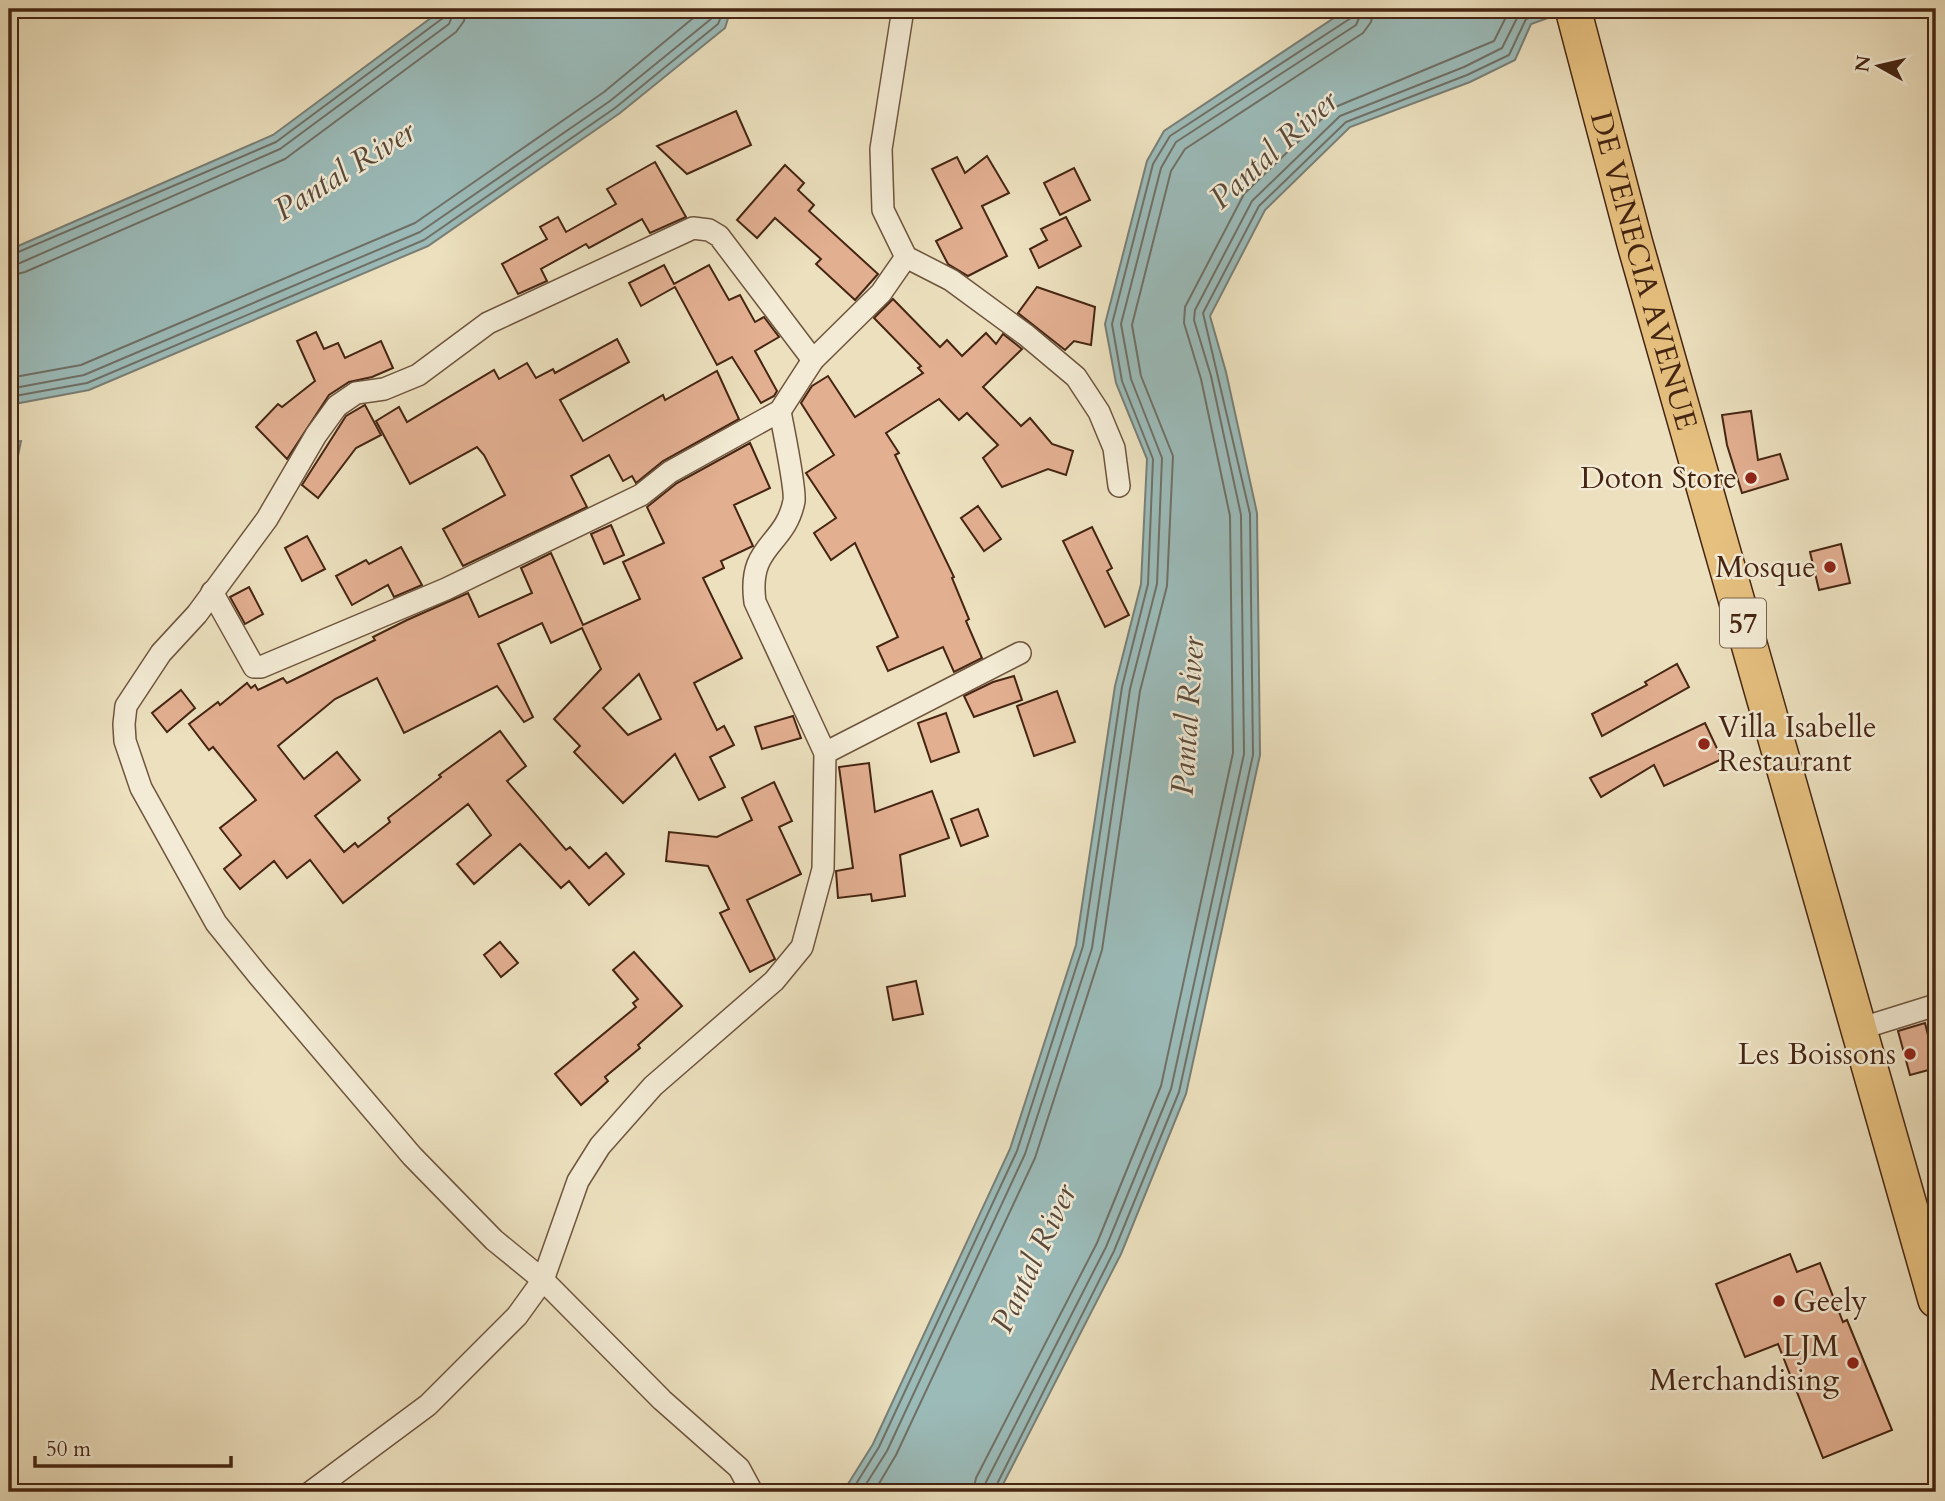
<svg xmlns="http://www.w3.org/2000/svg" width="1945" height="1501" font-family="Cardo,serif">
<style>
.water{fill:#9bbbb9;stroke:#797f76;stroke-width:2}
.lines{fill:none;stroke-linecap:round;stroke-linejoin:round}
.shore{stroke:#707066;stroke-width:2}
.building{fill:#e2af91;stroke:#452512;stroke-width:2;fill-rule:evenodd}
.minor-casing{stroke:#6f543d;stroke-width:24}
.trunk-casing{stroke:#452512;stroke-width:38}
.minor{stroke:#f3ebd5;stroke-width:21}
.trunk{stroke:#e6c07f;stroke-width:35}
.poi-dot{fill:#8f2418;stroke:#f3ebd5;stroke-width:2.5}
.labels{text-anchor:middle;stroke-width:5;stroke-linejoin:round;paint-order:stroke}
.shield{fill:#f3ebd5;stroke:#79604c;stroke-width:2}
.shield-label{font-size:28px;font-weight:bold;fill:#452512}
.street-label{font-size:30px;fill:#452512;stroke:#f3ebd5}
.poi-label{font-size:30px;fill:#452512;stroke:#f3ebd5;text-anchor:end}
.water-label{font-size:32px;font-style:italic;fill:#5a4a3c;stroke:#f3ebd5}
</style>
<rect width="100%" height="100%" fill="#ece0be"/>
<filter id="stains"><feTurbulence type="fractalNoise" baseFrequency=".00286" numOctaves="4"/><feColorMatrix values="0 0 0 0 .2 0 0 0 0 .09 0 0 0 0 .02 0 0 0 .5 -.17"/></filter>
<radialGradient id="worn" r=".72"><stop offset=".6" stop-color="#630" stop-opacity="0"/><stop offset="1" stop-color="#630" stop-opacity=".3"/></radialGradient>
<g class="water">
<polygon points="443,9 731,9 725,28 620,113 428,246 89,390 9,405 9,250 273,135"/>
<polygon points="1355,9 1573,9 1531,24 1515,60 1470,82 1350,127 1265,210 1210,316 1226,372 1257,513 1260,755 1186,1094 1121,1254 999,1492 843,1492 873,1444 1010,1149 1076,945 1115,686 1141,584 1147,459 1116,383 1105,324 1147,161 1164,131 1337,16"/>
<polygon points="21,441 9,500 9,442"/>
</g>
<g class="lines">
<g class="shore">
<polyline points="9,256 276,142 443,18 446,9"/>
<polyline points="9,265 20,263 280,149 449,24 455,9"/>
<polyline points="9,276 25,272 285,159 456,32 464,21 466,9"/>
<polyline points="9,378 81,365 415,223 604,92 704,9"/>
<polyline points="9,389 84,375 420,232 610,101 711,19 715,9"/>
<polyline points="9,397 87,383 424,240 615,108 718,24 724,9"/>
<polyline points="851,1492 879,1447 1017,1151 1083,946 1122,687 1148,584 1153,459 1122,381 1112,324 1153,164 1170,136 1351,18 1354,9"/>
<polyline points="861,1492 887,1451 1025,1154 1092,948 1130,689 1157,584 1162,458 1131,379 1121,324 1161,168 1176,142 1356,25 1363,9"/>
<polyline points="874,1492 896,1455 1035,1158 1102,950 1140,691 1167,586 1173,456 1141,376 1132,325 1171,171 1185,149 1363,33 1371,22 1374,9"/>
<polyline points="973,1492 976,1478 1097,1243 1161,1086 1233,753 1230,516 1201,379 1184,323 1185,307 1244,194 1333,108 1494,41 1510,9"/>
<polyline points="984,1492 986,1482 1106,1247 1171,1089 1244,754 1241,515 1211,376 1194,320 1195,310 1252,201 1340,116 1464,67 1502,48 1518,16 1526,9"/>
<polyline points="993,1492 1114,1251 1179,1092 1253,755 1250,514 1203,313 1259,206 1346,122 1467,75 1509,55 1526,19 1552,9"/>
</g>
</g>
<g class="building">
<polygon points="736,111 751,145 687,174 657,146"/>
<polygon points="987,156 1009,193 982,206 1007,256 968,276 948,264 936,241 962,228 932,169 957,157 965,173"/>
<polygon points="655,162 686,217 650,233 642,219 589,248 586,244 541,269 547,281 518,294 502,264 547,239 540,227 558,217 566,232 616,204 607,189"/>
<polygon points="785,165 804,183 798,190 814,205 809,211 878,274 855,300 816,264 821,259 775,218 757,238 737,220"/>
<polygon points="1074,168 1090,200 1060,215 1044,183"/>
<polygon points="1066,217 1081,246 1039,268 1030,249 1047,240 1041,229"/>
<polygon points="664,265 674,284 709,265 729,300 740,295 755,322 764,317 779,337 755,351 777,391 774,396 761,403 732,357 717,365 675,287 641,306 629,283"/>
<polygon points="1037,287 1095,307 1091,345 1074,341 1065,350 1018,313"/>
<polygon points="893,299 940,347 947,340 962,356 986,333 996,344 1003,334 1022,349 983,387 1021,426 1030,418 1052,444 1073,451 1066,475 1048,469 1002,487 983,458 998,445 967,413 959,420 939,399 886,433 899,453 895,455 954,577 952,578 969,619 966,621 982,658 954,672 943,647 888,671 877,647 898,637 855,543 831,560 814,533 836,518 806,473 834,455 801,403 812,386 828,376 855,417 923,373 918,368 921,366 874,318"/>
<polygon points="316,332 324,349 338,343 345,358 381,341 393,368 372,377 349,382 329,395 287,459 256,427 278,404 282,407 315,381 297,341"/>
<polygon points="617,339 629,362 560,400 583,441 663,395 665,400 717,371 739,419 663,461 636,483 632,476 623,481 609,455 571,476 587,507 463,566 443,529 505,495 484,455 477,447 410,484 376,421 399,407 407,422 494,370 499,379 527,363 536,378 553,369 555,373"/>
<polygon points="365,405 381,435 356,448 318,498 302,485 346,416"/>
<polygon points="1751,411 1758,460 1780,454 1788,479 1742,493 1727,445 1722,415"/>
<path d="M750,443L770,488L734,505L753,546L721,561L724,568L703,578L742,658L694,683L717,730L724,726L734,745L710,757L725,787L699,800L675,754L623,803L574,752L580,746L554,719L601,669L582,628L551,643L542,623L498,644L533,717L524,722L497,686L404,733L377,678L335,699L278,746L304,779L337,752L360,780L315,816L344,852L355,843L358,847L390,822L388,818L441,777L439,775L500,731L526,766L507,781L566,850L570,847L589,868L606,853L624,874L589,905L569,881L561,888L520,844L474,884L457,864L491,835L468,804L343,903L310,860L287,878L274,861L240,889L224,869L241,855L220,828L256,800L213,747L209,750L189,724L218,702L220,705L247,683L251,688L255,685L258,690L283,678L287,683L375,640L373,637L407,620L468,593L479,617L532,593L521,568L551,553L583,625L640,599L623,562L664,543L647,507L677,483ZM639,674L661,719L628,735L603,708Z"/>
<polygon points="978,506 1001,539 984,551 961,518"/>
<polygon points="611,525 624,555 604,564 591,534"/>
<polygon points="1092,527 1112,568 1107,571 1129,615 1105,627 1063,541"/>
<polygon points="307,536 325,569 302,581 285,548"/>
<polygon points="1841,544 1850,583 1819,590 1810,552"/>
<polygon points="401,547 422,585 394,597 388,585 352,605 336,576 366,560 369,564"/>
<polygon points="249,587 263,614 245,624 230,597"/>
<polygon points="1677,664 1689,687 1602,736 1592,714 1647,685 1645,682"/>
<polygon points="1014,676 1022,700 974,717 964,696 993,682"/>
<polygon points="181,690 195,708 167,732 152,713"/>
<polygon points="1057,691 1075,742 1034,756 1017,706"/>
<polygon points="946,713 959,752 931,762 918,723"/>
<polygon points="793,716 801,738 762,749 755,727"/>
<polygon points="1705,723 1722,759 1664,786 1654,765 1601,797 1590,778"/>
<polygon points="869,763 875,812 932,791 949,838 900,855 905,896 872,901 871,894 838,898 836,871 853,868 839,767"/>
<polygon points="774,782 792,821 779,827 801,874 747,900 775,959 750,972 720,913 729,909 708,866 666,861 669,832 717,837 752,820 742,798"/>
<polygon points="978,809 988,836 961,846 951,819"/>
<polygon points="500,942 518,963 501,977 484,955"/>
<polygon points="634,952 682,1006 638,1045 640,1048 605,1077 608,1081 581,1105 555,1074 636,1007 633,1003 638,999 613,970"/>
<polygon points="916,981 923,1014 893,1020 887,987"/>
<polygon points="1925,1023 1936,1068 1910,1075 1898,1031"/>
<polygon points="1790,1254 1797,1272 1820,1263 1843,1322 1847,1320 1892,1430 1823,1458 1778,1344 1745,1357 1716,1284"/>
</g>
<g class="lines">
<defs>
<g id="minor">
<polyline points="903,9 881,149 883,210 906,257 951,280 1026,335 1076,377 1099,412 1114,448 1119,486"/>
<polyline points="212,592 254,667 261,667 446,589 641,495 670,472 780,411 813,360 881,293 906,257"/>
<polyline points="825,753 1020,653"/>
<polyline points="1859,1029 1936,1005"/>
<path d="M311,1492L428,1405L517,1316L543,1280L578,1181L600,1146L653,1086L774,981L802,947L823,869L825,753L755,602C747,544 785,547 794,501C796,489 783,428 780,411"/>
<polyline points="752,1492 739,1468 662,1400 543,1280 494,1240 412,1156 258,975 216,923 141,788 125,741 124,724 126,706 161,653 197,614 267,519 316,435 337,406 356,393 384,389 418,375 488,323 693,228 709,230 719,236 813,360"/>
</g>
<g id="trunk">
<path id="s1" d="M1573,9L1635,244L1936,1300"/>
</g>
</defs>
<use href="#minor" class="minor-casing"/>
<use href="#trunk" class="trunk-casing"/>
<use href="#minor" class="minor"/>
<use href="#trunk" class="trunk"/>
</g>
<g class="poi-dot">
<circle cx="1751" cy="478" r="7"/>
<circle cx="1830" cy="567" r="7"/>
<circle cx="1704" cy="744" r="7"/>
<circle cx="1910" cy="1054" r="7"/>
<circle cx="1779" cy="1301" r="7"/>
<circle cx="1853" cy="1363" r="7"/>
</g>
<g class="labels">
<rect class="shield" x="1720" y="598.5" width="46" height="49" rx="5"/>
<g class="shield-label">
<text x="1743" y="633">57</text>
</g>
<g class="street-label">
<text dy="10" stroke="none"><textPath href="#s1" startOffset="271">DE VENECIA AVENUE</textPath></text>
</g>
<g class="poi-label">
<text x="1737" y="488">Doton Store</text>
<text x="1816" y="577">Mosque</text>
<text x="1718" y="737" text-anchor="start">Villa Isabelle<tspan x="1718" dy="34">Restaurant</tspan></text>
<text x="1896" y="1064">Les Boissons</text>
<text x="1793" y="1311" text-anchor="start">Geely</text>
<text x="1839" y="1356">LJM<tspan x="1839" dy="34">Merchandising</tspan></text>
</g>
<g class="water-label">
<text transform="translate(1273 149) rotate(-42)" y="11">Pantal River</text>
<text transform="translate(344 170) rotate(-32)" y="11">Pantal River</text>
<text transform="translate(1187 716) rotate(-86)" y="11">Pantal River</text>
<text transform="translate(1033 1258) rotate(-65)" y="11">Pantal River</text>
</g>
</g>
<rect width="1945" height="1501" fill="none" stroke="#ece0be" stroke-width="35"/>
<rect x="10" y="10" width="1924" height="1480" fill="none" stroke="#452512" stroke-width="3.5"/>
<rect x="18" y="18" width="1910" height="1466" fill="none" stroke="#452512" stroke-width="2"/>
<g transform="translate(1879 66) rotate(278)" stroke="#f3ebd5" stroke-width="5" paint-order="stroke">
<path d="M0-5L12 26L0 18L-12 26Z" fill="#452512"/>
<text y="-10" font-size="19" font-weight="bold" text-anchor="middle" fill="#452512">N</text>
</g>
<path d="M35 1456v10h196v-10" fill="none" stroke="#452512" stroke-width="3.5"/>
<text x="46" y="1456" font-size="21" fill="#452512" stroke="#f3ebd5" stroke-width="5" paint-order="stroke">50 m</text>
<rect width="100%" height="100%" filter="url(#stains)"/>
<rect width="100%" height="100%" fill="url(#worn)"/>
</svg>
